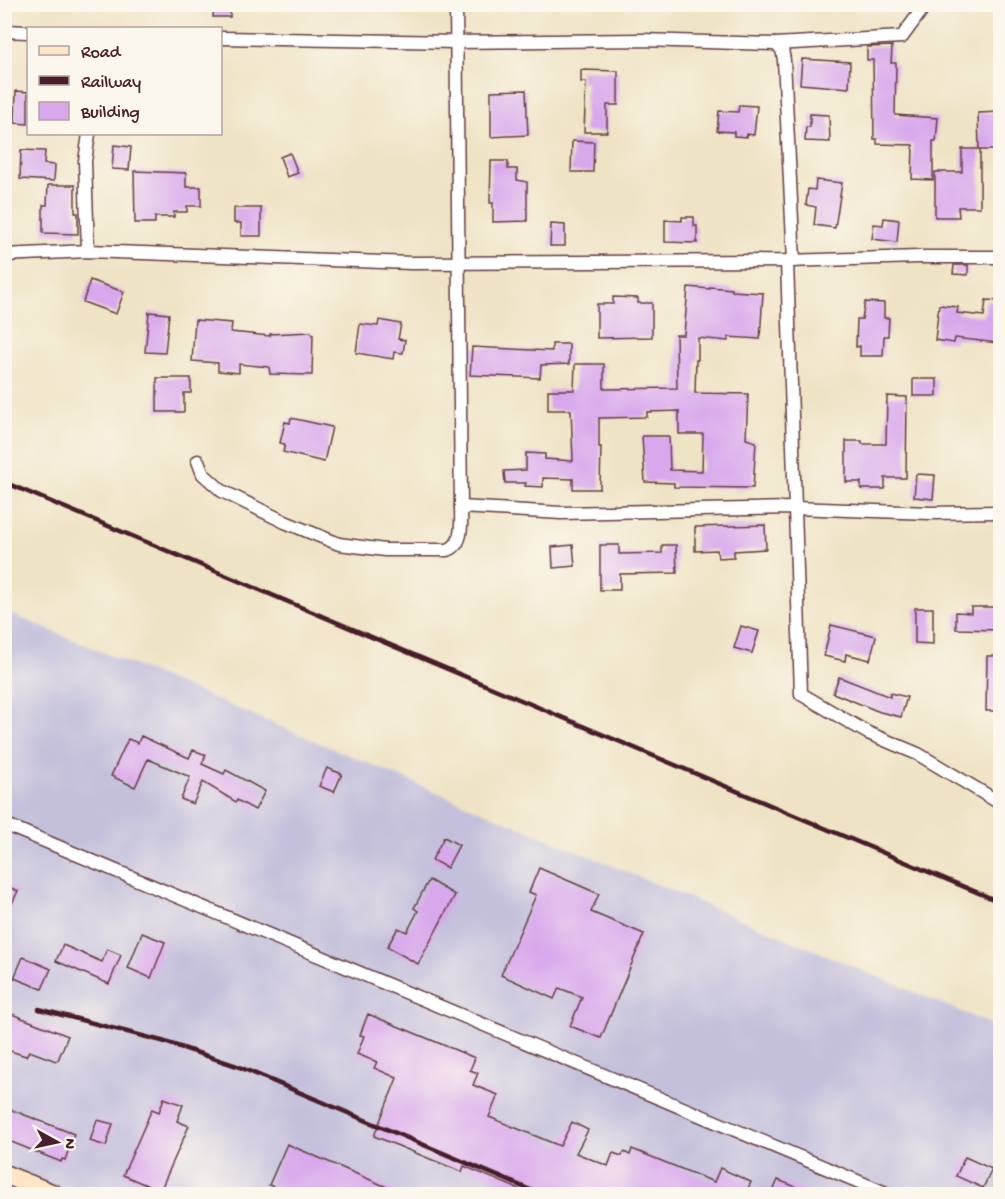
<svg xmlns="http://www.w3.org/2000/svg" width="1005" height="1199" font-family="'Gochi Hand',sans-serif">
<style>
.industrial{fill:#c4c0db}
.building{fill:#d8a7ec}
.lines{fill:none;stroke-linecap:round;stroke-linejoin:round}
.minor-casing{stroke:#633c42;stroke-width:15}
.secondary-casing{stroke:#633c42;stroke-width:21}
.minor{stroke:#fff;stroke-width:12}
.secondary{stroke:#fde5c5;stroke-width:18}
.rail{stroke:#4a1f2b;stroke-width:4.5}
</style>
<rect width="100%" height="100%" fill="#fbf7ec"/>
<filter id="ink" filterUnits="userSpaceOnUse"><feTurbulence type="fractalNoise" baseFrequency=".0167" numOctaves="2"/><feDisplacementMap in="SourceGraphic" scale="12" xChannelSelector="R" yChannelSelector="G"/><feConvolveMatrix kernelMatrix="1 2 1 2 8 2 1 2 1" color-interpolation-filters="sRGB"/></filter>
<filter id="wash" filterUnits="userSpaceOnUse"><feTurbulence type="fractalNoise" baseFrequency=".008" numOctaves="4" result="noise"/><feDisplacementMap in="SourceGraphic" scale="24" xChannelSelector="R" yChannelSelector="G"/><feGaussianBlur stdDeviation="1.35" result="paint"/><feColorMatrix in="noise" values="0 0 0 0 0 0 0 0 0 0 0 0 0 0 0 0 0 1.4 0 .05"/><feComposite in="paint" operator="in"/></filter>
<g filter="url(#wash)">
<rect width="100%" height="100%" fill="#efe3c5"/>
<polygon class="industrial" points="4,611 1000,1028 1000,1194 5,1194"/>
<g id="blocks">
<g class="building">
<polygon points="214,4 230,4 230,17 213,17"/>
<polygon points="892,46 891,63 896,63 895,115 938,118 936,141 933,141 933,180 912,179 913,145 877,144 877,139 874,139 873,60 867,60 867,47"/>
<polygon points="802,59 850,62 849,88 800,84"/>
<polygon points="581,70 618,71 618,105 607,105 607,132 584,132 586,82 581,82"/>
<polygon points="526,90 528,135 491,137 491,91"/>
<polygon points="16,91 28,92 28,124 15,123"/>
<polygon points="739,105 757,106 754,135 747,134 747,137 734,136 734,132 717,131 719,111 738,112"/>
<polygon points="1000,112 1000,150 980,150 980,207 958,207 959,217 935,217 935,172 962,172 962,149 979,149 978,113"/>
<polygon points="810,114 829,115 830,142 805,141 806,127 810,127"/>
<polygon points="572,141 594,142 593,172 571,172"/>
<polygon points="114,145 131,147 129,170 112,169"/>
<polygon points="21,150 45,151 44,164 55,165 54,181 20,179"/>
<polygon points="290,153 298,173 287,177 280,157"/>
<polygon points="491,161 508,161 508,169 517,169 517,180 527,182 527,221 493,222 493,203 490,203"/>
<polygon points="134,171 186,173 186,187 201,187 201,206 187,206 187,212 174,212 174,217 155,217 155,223 135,223"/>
<polygon points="816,180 842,183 835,228 814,225 816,207 806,205 808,189 815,190"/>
<polygon points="48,185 75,185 75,213 78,213 78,234 43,233 43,205 47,205"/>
<polygon points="234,208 261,208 261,236 241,236 241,223 234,223"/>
<polygon points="682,217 694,217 694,226 697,226 697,243 665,242 665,220 682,221"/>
<polygon points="884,218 899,220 897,242 872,239 874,224 883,225"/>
<polygon points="551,224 565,225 565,246 550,246"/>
<polygon points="954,265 968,265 968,275 953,274"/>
<polygon points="90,280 124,292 116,314 83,302"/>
<polygon points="688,287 710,289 710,287 732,289 732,291 763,293 760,339 728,337 728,341 698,338 698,360 696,360 695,393 748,394 746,439 756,442 753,488 674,487 674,483 645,482 642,436 669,436 670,470 702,471 703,434 679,434 679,411 647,412 647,417 599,418 599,447 601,447 600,489 573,489 573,479 543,478 543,487 525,486 526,483 505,483 504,471 526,470 526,453 545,454 545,459 573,461 571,410 548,410 548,390 574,390 575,364 604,364 604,389 677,388 676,335 684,335"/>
<polygon points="613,297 638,298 638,303 652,303 652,337 597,338 597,304 613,304"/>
<polygon points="986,300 1000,301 998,343 955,338 954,343 935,340 939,305 958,307 957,313 984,316"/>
<polygon points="865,302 884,303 884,318 889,318 888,336 884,336 883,356 860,356 860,346 856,347 857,319 862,319"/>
<polygon points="149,312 169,314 165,353 145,352"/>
<polygon points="195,320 232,323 231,332 270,336 270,334 311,332 313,334 312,375 270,374 269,367 239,364 239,373 218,371 218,363 192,361"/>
<polygon points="379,320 401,324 398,339 405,340 403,353 394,352 393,359 356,353 360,324 378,326"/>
<polygon points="552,344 569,344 569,364 541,365 540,378 470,375 472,347 552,351"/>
<polygon points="157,378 191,378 191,393 184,393 184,412 157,412"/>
<rect x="913" y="379" width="24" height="17"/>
<polygon points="887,396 907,397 906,478 885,478 885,489 861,489 861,482 846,482 846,441 862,441 862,444 886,444"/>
<polygon points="291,418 332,427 324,462 283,452 285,444 280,443 285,422 290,423"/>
<polygon points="916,474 935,475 933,499 914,497"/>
<polygon points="765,525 766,549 734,551 734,557 718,558 717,550 695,551 695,527"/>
<polygon points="573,545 575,566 553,568 552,547"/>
<polygon points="600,545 619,545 619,554 662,553 662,545 676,545 677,573 620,574 620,590 600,590"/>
<polygon points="971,607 999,607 1000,630 956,629 956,612 971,613"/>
<polygon points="915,608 933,608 933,644 915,643"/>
<polygon points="831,625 876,636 870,660 846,654 845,661 824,656"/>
<polygon points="741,626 759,631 752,653 734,648"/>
<polygon points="987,656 1000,656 1000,711 986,711"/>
<polygon points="839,677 890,697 890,693 907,697 901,717 880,712 833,693"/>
<polygon points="141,736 189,758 193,750 206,755 202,764 224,774 226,770 265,791 255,810 237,800 236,802 203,782 193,804 181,799 190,777 148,759 135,787 111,776 128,739 138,743"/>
<polygon points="327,768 342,774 334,792 319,786"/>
<polygon points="444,837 459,845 447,868 432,860"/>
<polygon points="539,868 599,894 591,912 644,934 601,1038 570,1026 582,997 559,988 554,999 501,975 536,895 529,892"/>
<polygon points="429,880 455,895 418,964 387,947 398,928 407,932 418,911 414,908"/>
<polygon points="4,885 18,891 4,920"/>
<polygon points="142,933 165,942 151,978 128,968"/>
<polygon points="63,945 102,962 107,949 121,955 109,984 56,961"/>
<polygon points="23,957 51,969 42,989 14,978"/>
<polygon points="4,1011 68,1036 58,1060 56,1061 29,1051 26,1056 4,1049"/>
<polygon points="368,1014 475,1058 470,1070 478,1073 473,1085 498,1095 489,1117 560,1146 572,1122 588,1130 576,1153 608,1166 613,1153 622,1156 624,1152 630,1155 632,1149 714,1182 720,1168 751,1182 745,1194 530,1194 464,1166 462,1172 374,1136 397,1078 374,1068 377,1062 357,1054 364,1036 360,1035"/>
<polygon points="164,1098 183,1105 177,1121 189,1126 160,1191 123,1175 152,1109 159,1112"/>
<polygon points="4,1107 74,1134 65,1160 62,1159 61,1162 4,1139"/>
<polygon points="97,1120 113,1124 106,1146 90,1141"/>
<polygon points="287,1144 403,1194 291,1194 269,1185"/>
<polygon points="965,1157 992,1169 983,1188 956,1176"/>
<polygon points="778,1180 814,1194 782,1194 773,1191"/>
</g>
</g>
</g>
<g filter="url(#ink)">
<use href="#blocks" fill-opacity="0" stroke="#633c42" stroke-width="1.5"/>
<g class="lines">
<defs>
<g id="minor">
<polyline points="4,31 28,32"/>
<polyline points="220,38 458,42 642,40 775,44 782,49 784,60 794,261"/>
<polyline points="775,44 902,37 926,4"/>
<polyline points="88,251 85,161 89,134"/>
<polyline points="4,255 88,251 411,263 787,261 919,257 1000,257"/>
<polyline points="787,261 801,694 868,733 918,754 1000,803"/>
<path d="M198,461L203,474L222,491L285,522L339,544L385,550H447C464,546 461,521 461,507L456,4"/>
<polyline points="461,507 561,513 794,508 930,513 1000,512"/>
<polyline points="4,824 888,1194"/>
</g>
<polyline id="secondary" points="4,1174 54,1194"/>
</defs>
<use href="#minor" class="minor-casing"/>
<use href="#secondary" class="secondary-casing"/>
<use href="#minor" class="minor"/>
<use href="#secondary" class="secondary"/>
<g class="rail">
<polyline points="4,482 1000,902"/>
<polyline points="39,1009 162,1041 237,1066 540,1194"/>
</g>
</g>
</g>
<rect width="1005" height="1199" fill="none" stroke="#fbf7ec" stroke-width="24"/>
<rect x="27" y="27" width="195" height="108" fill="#fbf7ec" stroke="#b4a19f" stroke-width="1.5"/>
<rect x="39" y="46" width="30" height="9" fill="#fde5c5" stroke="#b4a19f" stroke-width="1.5"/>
<text x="81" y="57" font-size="18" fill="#4a1f2b">Road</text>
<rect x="39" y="76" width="30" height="9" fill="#4a1f2b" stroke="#b4a19f" stroke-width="1.5"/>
<text x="81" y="87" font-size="18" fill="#4a1f2b">Railway</text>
<rect x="39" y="102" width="30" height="18" fill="#d8a7ec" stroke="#b4a19f" stroke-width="1.5"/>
<text x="81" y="117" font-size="18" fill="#4a1f2b">Building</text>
<g transform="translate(57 1142) rotate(98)" stroke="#fbf7ec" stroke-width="4.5" paint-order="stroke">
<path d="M0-4.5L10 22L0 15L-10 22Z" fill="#4a1f2b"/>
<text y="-9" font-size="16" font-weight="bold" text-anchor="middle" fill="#4a1f2b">N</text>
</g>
</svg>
